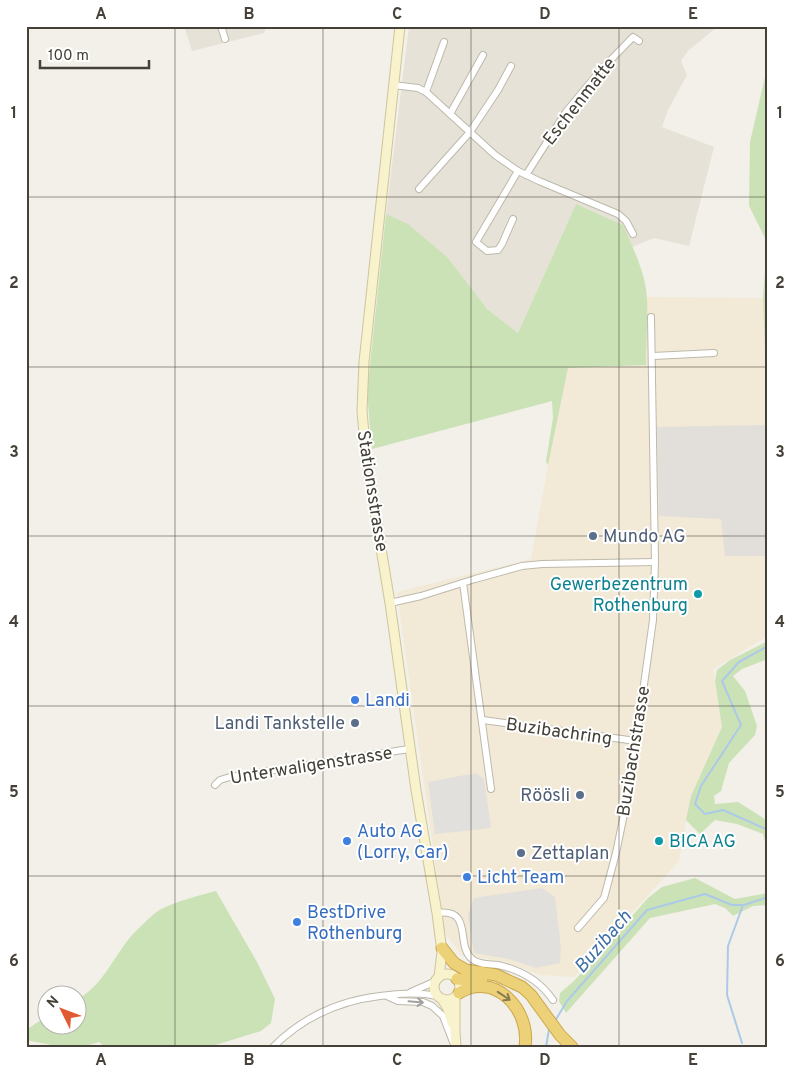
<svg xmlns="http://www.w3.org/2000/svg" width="794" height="1073" font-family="Overpass,sans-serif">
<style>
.residential{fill:#e6e2d7}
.commercial{fill:#f2e9d6}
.industrial{fill:#e2dfda}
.green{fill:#cae2b6}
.parking{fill:#e1e0dd}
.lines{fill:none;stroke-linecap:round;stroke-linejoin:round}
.stream{stroke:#accae8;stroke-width:2}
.minor-casing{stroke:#bdb9ac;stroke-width:8}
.secondary-casing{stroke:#cdc59d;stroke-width:11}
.motorway-casing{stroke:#cba74a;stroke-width:13}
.minor{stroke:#fff;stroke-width:6}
.secondary{stroke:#f8f2cd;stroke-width:9}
.motorway{stroke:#edd179;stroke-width:11}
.oneway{stroke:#887b52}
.oneway2{stroke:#a2a09c}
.grid{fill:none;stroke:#454138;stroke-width:1;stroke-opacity:0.55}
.service-dot{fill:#5c6f8a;stroke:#fff;stroke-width:2}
.culture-dot{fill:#0f9aa8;stroke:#fff;stroke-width:2}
.shop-dot{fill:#3f7fe0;stroke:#fff;stroke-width:2}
.labels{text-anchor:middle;stroke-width:4;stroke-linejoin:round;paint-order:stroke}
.street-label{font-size:18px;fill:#454138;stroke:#fff}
.service-label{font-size:18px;fill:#4e5e75;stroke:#fff;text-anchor:start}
.culture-label{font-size:18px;fill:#0d838f;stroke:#fff;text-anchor:end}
.shop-label{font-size:18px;fill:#366cbe;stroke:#fff;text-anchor:start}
.water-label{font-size:19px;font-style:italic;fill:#3d70a5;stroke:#fff}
.neatline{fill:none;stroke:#454138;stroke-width:2}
.grid-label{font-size:16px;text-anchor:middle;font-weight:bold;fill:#454138}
</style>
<rect width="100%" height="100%" fill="#f2f0e9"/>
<g class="residential">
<polygon points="184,26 267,26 264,33 192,51"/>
<polygon points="409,26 718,26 688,51 681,61 687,75 668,110 662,127 714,147 689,246 654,238 632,247 623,225 576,204 518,333 487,309 467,285 386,214"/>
</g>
<polygon class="commercial" points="647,297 763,298 768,340 768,636 713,669 722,727 691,796 679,861 574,977 540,975 506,962 462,955 445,933 397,592 531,559 548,465 568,368 646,365"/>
<polygon class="industrial" points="768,425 768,556 725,556 721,519 659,516 657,427"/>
<g class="green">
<polygon points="768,64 768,365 765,350 763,298 767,242 749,206 750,142"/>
<path d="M576,204L623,225C633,248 646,274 647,299C648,321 646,343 646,365L568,368L548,465L546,461L553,418L552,401L372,449L367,393L386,214L408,224L447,257L487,309L518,333Z"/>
<polygon points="768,641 768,659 742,669 733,676 745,691 757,726 755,735 729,763 721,791 714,796 715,804 738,802 768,821 768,853 763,834 737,824 715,820 700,834 686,820 691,796 722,727 715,681 717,670 730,660"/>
<polygon points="695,878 735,899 768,893 768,905 753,906 733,916 725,908 715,904 650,918 566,1013 559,1001 560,993 574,981 648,898 662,887"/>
<path d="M216,891L257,962L275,999L271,1023L261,1031L209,1047H105L99,1042C71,1052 54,1045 26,1040V1030L47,1016L48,1026H78V999C103,985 114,956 132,935C139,928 147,920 154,914C165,904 201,895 216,891Z"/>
</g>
<g class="parking">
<polygon points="476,773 484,779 491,828 435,834 428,782"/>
<polygon points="542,888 555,897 561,948 560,963 536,968 509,959 474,953 468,915 474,898"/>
</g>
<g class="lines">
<g class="stream">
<polyline points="768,646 739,662 722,681 741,725 701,786 695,804 705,814 723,810 768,830"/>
<polyline points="555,1021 567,1001 647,910 705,894 732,905 744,905 768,897"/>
<polyline points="742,1043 727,995 728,946 743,905"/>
<polyline points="546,1047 549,1029"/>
</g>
<defs>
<g id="minor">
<polyline points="221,26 225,39"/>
<polyline points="393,85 418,88 426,92 495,155 518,171 539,181 618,214 626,221 633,234"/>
<polyline points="426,92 444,42"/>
<polyline points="450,114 483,55"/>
<polyline points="526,175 566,112 600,71 633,37 639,41"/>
<polyline points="419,189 470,132 498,90 511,66"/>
<polyline points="513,219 502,244 498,250 487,251 476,242 518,171"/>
<polyline points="653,356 714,353"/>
<polyline points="463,583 491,789"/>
<polyline points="390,603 421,596 475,579 522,566 542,564 655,562"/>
<polyline points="483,720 636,741"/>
<polyline points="215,785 220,780 230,777 409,749"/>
<path d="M437,913C474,908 455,945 472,959C479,965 490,964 498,965C521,970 540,981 553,1000"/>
<polyline points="578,928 604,898 616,853 630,785 653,620 655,562 651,317"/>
<polyline points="411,992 436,981"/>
<polyline points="387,996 398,1001 423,1002 432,1006 443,1016 453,1042"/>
<path d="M273,1047C303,1017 338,1001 380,996C400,993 418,992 438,996"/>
</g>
<g id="secondary">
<polyline points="400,26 364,362 362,411 366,457 390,603 416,790 437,913 442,952 439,977"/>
<circle cx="447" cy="987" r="13"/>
<polyline points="455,998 455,1031 456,1047"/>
<polyline points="442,999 448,1009 452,1023"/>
</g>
<g id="motorway">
<polyline points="442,948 454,963 466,970 496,975 522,987 531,995 560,1035 572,1047"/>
<polyline points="457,979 467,980 482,979"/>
<path d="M459,993C494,971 531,1009 525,1047"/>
</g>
</defs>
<use href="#minor" class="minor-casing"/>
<use href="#secondary" class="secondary-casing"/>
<use href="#motorway" class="motorway-casing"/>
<use href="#minor" class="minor"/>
<use href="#secondary" class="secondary"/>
<use href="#motorway" class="motorway"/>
</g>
<defs><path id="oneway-shaft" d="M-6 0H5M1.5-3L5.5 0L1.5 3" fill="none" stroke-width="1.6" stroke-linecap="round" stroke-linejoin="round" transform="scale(1.25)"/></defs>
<use class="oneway" href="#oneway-shaft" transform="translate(504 996) rotate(34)"/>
<use class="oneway2" href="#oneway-shaft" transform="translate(416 1002) rotate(5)"/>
<path class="grid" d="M175,26V1047M323,26V1047M471,26V1047M619,26V1047M26,197H768M26,367H768M26,536H768M26,706H768M26,876H768"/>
<g class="service-dot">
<circle cx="593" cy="536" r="5"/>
<circle cx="355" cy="723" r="5"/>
<circle cx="580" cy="795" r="5"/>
<circle cx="521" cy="853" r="5"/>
</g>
<g class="culture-dot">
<circle cx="698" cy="594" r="5"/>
<circle cx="659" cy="841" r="5"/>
</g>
<g class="shop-dot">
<circle cx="355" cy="700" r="5"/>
<circle cx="347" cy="841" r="5"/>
<circle cx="467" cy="877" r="5"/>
<circle cx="297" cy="922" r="5"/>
</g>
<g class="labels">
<g class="street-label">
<text transform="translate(579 101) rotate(-52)" y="6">Eschenmatte</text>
<text transform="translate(373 491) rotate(81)" y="6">Stationsstrasse</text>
<text transform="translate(559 731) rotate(8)" y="6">Buzibachring</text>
<text transform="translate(633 751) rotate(-81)" y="6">Buzibachstrasse</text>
<text transform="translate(311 765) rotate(-9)" y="6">Unterwaligenstrasse</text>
</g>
<g class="service-label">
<text x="603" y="542">Mundo AG</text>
<text x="345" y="729" text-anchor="end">Landi Tankstelle</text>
<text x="570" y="801" text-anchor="end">Röösli</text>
<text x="531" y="859">Zettaplan</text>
</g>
<g class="culture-label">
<text x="688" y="590">Gewerbezentrum<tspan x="688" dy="21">Rothenburg</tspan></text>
<text x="669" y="847" text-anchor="start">BICA AG</text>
</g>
<g class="shop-label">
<text x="365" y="706">Landi</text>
<text x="357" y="837">Auto AG<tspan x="357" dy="21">(Lorry, Car)</tspan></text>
<text x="477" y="883">Licht Team</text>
<text x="307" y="918">BestDrive<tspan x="307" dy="21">Rothenburg</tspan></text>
</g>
<g class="water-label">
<text transform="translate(602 941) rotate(-49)" y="7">Buzibach</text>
</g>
</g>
<rect width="794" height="1073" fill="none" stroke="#ffffff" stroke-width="55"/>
<g transform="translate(62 1010) rotate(312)"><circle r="24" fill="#ffffff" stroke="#b5b3af"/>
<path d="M0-4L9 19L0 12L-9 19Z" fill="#e15b31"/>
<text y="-8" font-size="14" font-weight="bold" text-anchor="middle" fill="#454138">N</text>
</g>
<path d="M40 60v8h109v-8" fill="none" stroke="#454138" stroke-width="2.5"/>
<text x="48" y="60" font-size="15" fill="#454138" stroke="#ffffff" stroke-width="4" paint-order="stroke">100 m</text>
<rect x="28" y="28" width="738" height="1018" class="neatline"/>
<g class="grid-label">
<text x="101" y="19">A</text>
<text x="249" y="19">B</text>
<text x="397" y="19">C</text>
<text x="545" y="19">D</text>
<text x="693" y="19">E</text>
<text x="14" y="118">1</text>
<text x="780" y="118">1</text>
<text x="14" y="288">2</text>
<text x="780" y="288">2</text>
<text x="14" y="457">3</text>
<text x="780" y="457">3</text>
<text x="14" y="627">4</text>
<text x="780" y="627">4</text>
<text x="14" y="797">5</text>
<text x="780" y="797">5</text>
<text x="14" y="966">6</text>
<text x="780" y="966">6</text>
<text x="101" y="1065">A</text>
<text x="249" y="1065">B</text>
<text x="397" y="1065">C</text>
<text x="545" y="1065">D</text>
<text x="693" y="1065">E</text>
</g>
</svg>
